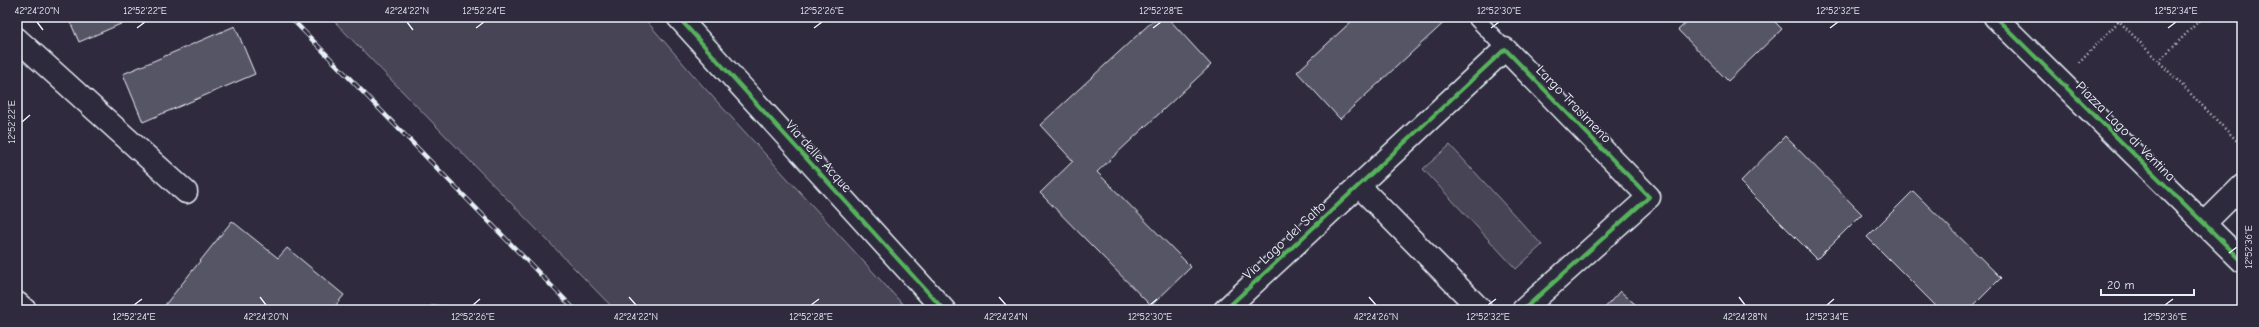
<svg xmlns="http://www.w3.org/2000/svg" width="2259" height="327" font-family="'Comic Neue',sans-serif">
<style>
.green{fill:#464455;stroke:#979aa6}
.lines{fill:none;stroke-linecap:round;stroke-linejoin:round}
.stream{stroke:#9c9fab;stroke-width:9}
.building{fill:#575565;stroke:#e8f1f8}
.lane-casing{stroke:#e8f1f8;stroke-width:18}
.street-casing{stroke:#e8f1f8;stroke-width:25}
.secondary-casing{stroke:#e8f1f8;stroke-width:25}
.path{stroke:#e8f1f8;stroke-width:2.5;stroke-dasharray:1 3;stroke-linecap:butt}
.lane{stroke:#2f2a3d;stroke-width:15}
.street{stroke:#2f2a3d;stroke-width:22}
.secondary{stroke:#2f2a3d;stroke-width:22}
.rail-casing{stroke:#e8f1f8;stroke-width:4.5}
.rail{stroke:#2f2a3d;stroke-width:3;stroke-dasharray:9;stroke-linecap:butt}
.cycleway-casing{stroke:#2f2a3d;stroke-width:6}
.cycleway{stroke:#56b35d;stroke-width:4}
.ticks{fill:none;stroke:#e8f1f8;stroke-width:1.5}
.labels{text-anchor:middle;stroke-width:3;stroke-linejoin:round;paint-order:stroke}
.street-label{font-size:14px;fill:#e8f1f8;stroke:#2f2a3d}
.neatline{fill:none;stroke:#e8f1f8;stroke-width:1.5}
.ticks-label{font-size:10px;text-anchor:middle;fill:#e8f1f8}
</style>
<rect width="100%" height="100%" fill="#2f2a3d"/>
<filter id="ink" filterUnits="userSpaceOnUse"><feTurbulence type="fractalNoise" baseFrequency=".025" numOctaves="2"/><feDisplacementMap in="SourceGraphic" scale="8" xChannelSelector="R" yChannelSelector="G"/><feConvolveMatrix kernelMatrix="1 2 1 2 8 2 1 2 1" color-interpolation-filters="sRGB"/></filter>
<g filter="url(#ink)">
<g class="green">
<polygon points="330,17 643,17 701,84 908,310 615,310"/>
<polygon points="1450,145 1542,245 1516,269 1423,169"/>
</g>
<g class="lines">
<polyline class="stream" points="434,309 445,310"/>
</g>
<g class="building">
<polygon points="68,17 137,17 79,42"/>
<polygon points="1157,17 1167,17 1211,65 1097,172 1191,267 1151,306 1040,193 1073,161 1040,125"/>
<polygon points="1356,17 1450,17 1340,119 1297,72"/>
<polygon points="1692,17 1770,17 1782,29 1728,81 1678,30"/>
<polygon points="235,26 255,74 143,122 123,74"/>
<polygon points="1785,136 1862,214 1817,259 1740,182"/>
<polygon points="1913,191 2001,278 1969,310 1940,310 1867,237"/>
<polygon points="232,221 278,258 287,248 344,295 332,310 161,310"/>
<polygon points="1620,291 1642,310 1603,310"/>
</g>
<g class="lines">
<defs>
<polyline id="lane" points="1475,17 1505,49"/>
<g id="street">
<polyline points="678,17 944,310"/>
<polyline points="1995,17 2242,261"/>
<polyline points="17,39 186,192"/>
<polyline points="1359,186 1481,310"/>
<polyline points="2204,224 2242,186"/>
<polyline points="1225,310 1505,49 1649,197 1523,310"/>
</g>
<polyline id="secondary" points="17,303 25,310"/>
</defs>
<use href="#lane" class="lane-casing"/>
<use href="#street" class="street-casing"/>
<use href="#secondary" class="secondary-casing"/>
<g class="path">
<polyline points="2115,17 2242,146"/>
<polyline points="2159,61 2203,17"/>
<polyline points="2079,63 2119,21"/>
</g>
<use href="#lane" class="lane"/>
<use href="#street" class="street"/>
<use href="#secondary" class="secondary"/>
<defs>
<polyline id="rail" points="290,17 575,310"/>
</defs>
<use href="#rail" class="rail-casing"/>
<use href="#rail" class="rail"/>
<defs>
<g id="cycleway">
<polyline points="678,17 944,310"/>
<polyline points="1995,17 2242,261"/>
<polyline points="1225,310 1505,49 1649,197 1523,310"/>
</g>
</defs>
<use href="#cycleway" class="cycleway-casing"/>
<use href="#cycleway" class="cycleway"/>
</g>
</g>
<path class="ticks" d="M37,22L43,30M407,22L413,30M137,28L145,22M476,28L484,22M814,28L822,22M1153,28L1161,22M1491,28L1499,22M1830,28L1838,22M2168,28L2176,22M22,122L30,115M2229,253L2237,247M260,297L266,305M629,297L636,305M999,297L1006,305M1369,297L1376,305M1739,297L1745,305M134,305L142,299M473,305L480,299M811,305L819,299M1150,305L1157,299M1488,305L1496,299M1827,305L1834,299M2165,305L2173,299"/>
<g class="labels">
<g class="street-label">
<text transform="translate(1574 104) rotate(46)" y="5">Largo Trasimeno</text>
<text transform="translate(2126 131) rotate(45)" y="5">Piazza Lago di Ventina</text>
<text transform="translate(819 156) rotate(48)" y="5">Via delle Acque</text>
<text transform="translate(1284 240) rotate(-43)" y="5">Via Lago del Salto</text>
</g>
</g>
<rect width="2259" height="327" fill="none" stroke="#2f2a3d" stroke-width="44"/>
<path d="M2101 289v6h93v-6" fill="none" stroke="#e8f1f8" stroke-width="2"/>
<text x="2107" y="289" font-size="12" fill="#e8f1f8" stroke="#2f2a3d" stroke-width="3" paint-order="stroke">20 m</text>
<rect x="22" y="22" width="2215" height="283" class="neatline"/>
<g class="ticks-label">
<text x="37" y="14">42°24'20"N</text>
<text x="145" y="14">12°52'22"E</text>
<text x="407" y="14">42°24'22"N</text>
<text x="484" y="14">12°52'24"E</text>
<text x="822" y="14">12°52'26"E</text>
<text x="1161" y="14">12°52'28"E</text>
<text x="1499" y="14">12°52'30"E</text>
<text x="1838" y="14">12°52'32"E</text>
<text x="2176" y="14">12°52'34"E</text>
<text transform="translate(11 122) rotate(-90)" y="4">12°52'22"E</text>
<text transform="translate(2248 247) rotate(-90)" y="4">12°52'36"E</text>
<text x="134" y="320">12°52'24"E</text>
<text x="266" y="320">42°24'20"N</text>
<text x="473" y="320">12°52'26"E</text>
<text x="636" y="320">42°24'22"N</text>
<text x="811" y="320">12°52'28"E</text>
<text x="1006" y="320">42°24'24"N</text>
<text x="1150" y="320">12°52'30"E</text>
<text x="1376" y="320">42°24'26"N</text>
<text x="1488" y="320">12°52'32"E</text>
<text x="1745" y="320">42°24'28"N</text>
<text x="1827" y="320">12°52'34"E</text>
<text x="2165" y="320">12°52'36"E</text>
</g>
</svg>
